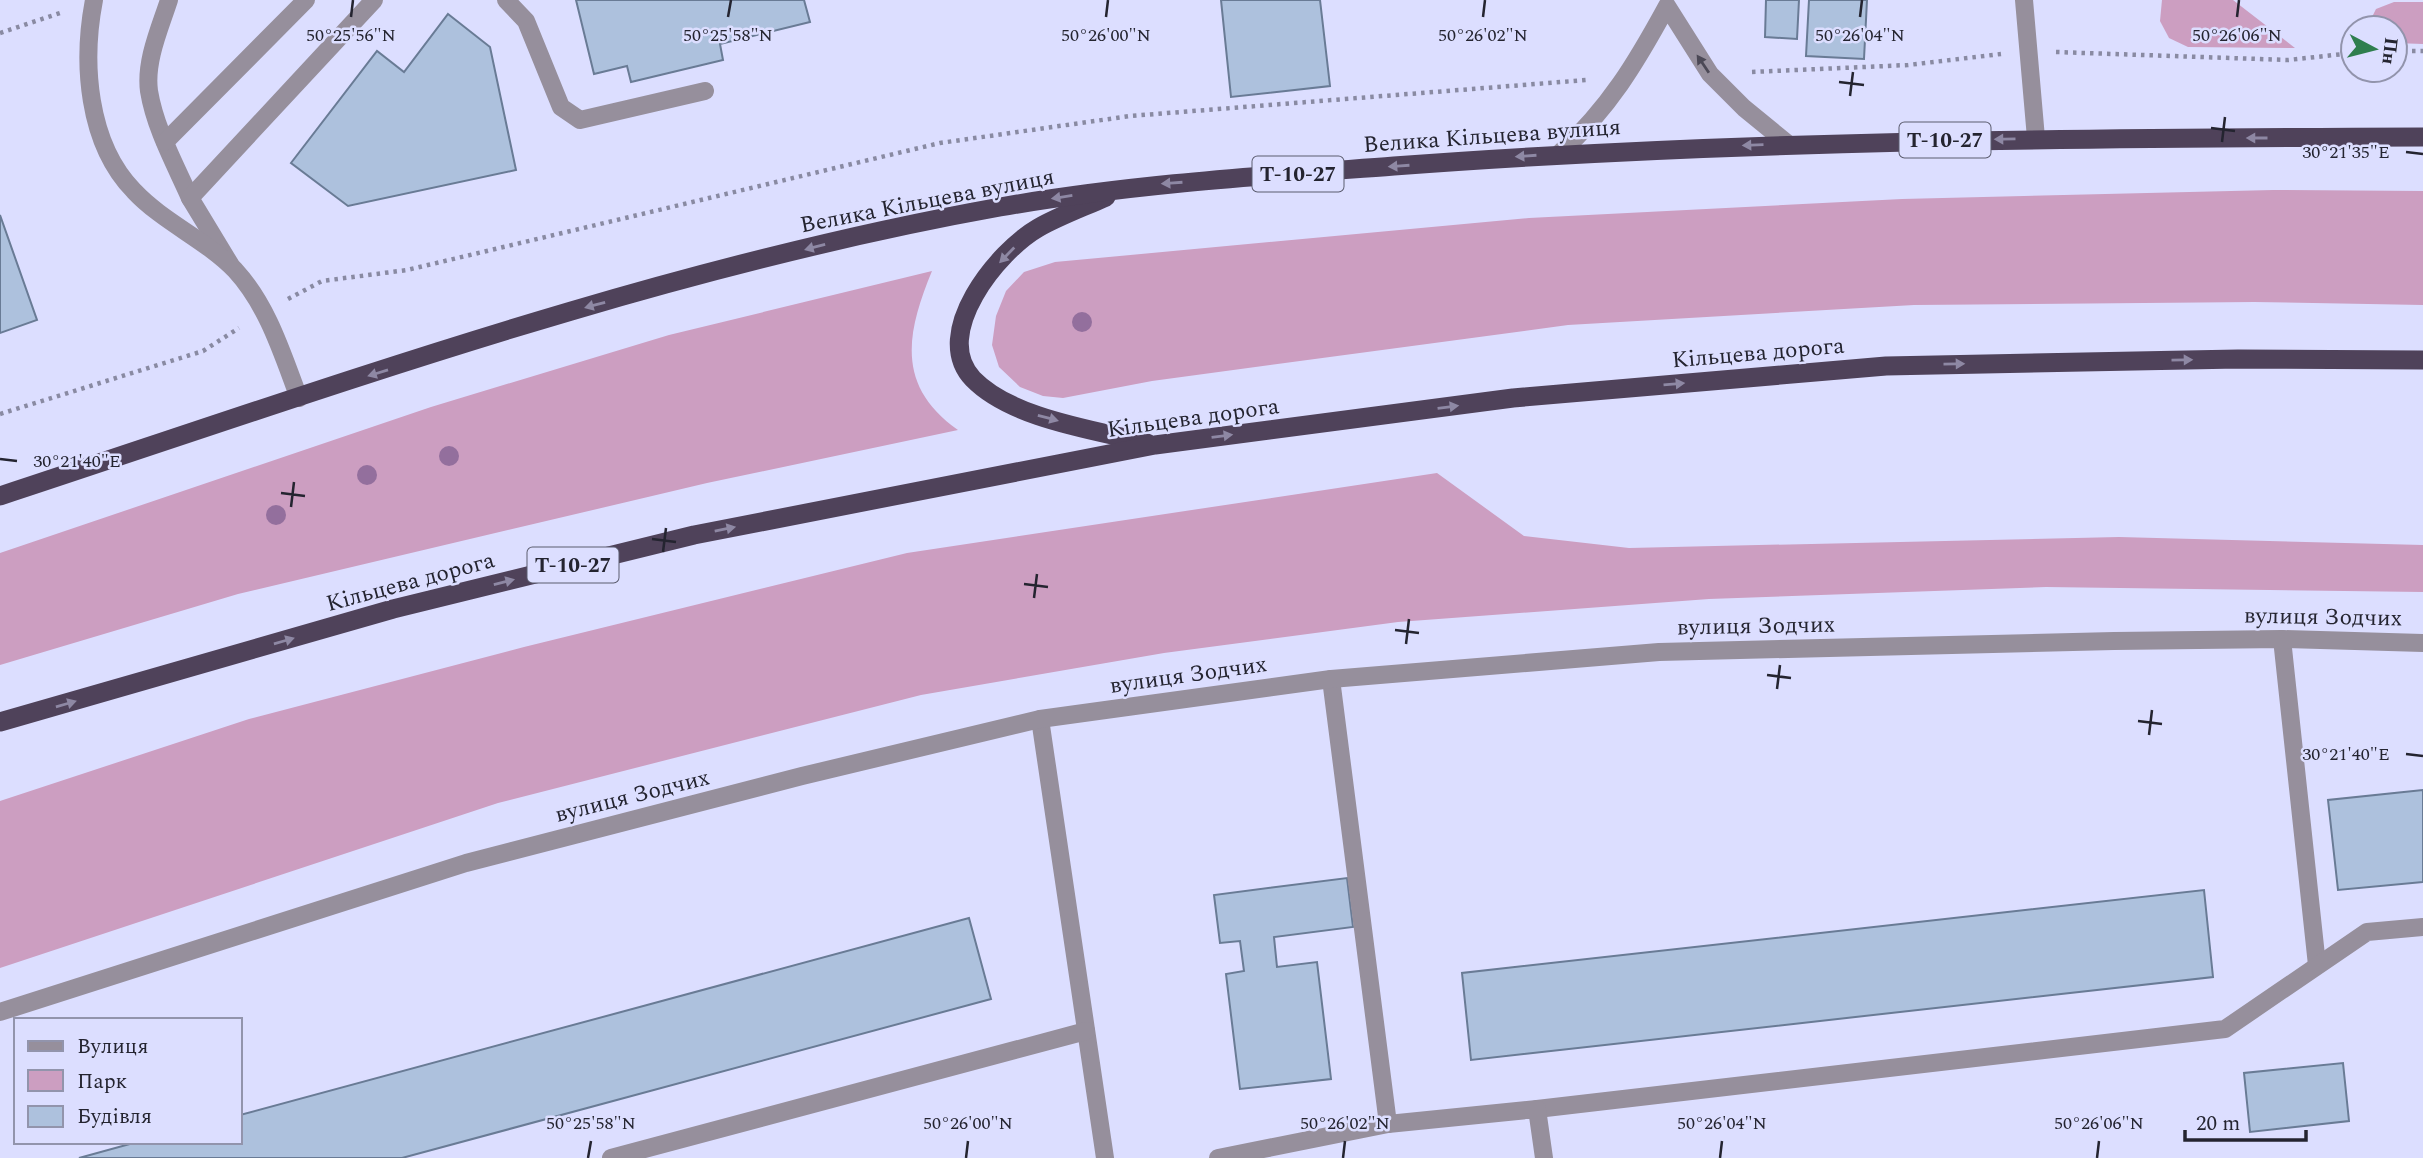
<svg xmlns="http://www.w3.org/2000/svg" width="2423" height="1158" font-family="Spectral,serif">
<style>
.green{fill:#cc9ec1}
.building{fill:#adc1dd;stroke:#697b95;stroke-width:2}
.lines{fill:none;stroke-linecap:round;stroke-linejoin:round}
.path{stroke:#898aa2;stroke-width:4.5;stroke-dasharray:3.5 5;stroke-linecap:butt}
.service{stroke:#968f9c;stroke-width:18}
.minor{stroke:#968f9c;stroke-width:18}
.trunk{stroke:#4f425a;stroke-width:19}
.tree{fill:#936f9d}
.oneway{fill:#4c4956}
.oneway2{fill:#8e88a4}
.ticks{fill:none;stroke:#242430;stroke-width:2.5}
.labels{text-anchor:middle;stroke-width:5;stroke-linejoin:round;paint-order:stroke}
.shield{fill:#dcdeff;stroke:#5b5c6e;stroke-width:2}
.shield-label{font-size:21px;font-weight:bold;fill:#242430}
.street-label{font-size:23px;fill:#242430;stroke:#dcdeff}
.ticks-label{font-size:18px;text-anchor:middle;fill:#242430;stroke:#dcdeff;stroke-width:5;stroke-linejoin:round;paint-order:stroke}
</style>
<rect width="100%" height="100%" fill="#dcdeff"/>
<g class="green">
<polygon points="2162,0 2233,0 2295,48 2188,47 2169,38 2160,21"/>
<polygon points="2394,2 2423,2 2423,44 2395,43 2395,28 2372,28 2370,21 2376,9"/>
<polygon points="2273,190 2423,191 2423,305 2254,302 1914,305 1568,325 1152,381 1063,398 1043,396 1020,387 999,367 992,345 996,316 1006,291 1024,272 1055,262 1529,218 1902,199"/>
<path d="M932,271C906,334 896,386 958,430L707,483L238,594L0,665V553L431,407L669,335Z"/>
<polygon points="1437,473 1524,536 1629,548 2119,537 2423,545 2423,592 2046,587 1709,599 1398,622 1164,653 921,695 498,803 0,968 0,801 249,719 524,647 907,553"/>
</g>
<g class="building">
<polygon points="576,0 804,0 810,22 720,44 723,60 631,82 627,66 594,74"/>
<polygon points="1221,0 1320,0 1330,86 1231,97"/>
<polygon points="1766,0 1799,0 1797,39 1765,37"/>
<polygon points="1809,0 1867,0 1864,59 1806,56"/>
<polygon points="448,14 490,47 516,170 348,206 291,163 377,51 404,72"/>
<polygon points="0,215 37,320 0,333"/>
<polygon points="2423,790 2423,882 2338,890 2328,800"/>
<polygon points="1347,878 1353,927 1274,937 1277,967 1317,962 1331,1079 1240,1089 1226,974 1244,971 1240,941 1220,943 1214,895"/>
<polygon points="2204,890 2213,977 1471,1060 1462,973"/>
<polygon points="969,918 991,999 402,1158 79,1158 137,1142 240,1142 240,1115"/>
<polygon points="2343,1063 2349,1121 2250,1132 2244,1073"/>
</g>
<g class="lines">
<g class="path">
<polyline points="0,33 63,12"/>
<polyline points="2395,51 2423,51"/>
<polyline points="2056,52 2288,60 2353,53"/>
<polyline points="1752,72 1908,65 2001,54"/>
<polyline points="288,299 322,281 407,270 940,143 1130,116 1586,80"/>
<polyline points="0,414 203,351 239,328"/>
</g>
<g class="service">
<path d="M169,0C160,28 145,61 149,91C155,128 175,164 190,198"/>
<polyline points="506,0 526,21 561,107 580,120 705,91"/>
<polyline points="2024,0 2036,138"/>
<polyline points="165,142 306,0"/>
<path d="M1560,153C1609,108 1636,63 1667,6L1710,74L1744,108L1788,144"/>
<polyline points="230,264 190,198 374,0"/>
<polyline points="2282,639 2317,965"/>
<polyline points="1331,679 1388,1124"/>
<polyline points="1040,719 1105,1158"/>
<polyline points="1537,1109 2225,1029 2367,932 2423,927"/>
<polyline points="611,1158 1086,1031"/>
<polyline points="1218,1158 1388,1124 1537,1109 1544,1158"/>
</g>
<g class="minor">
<path d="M94,0C82,62 87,143 134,191C163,222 206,240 235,270C268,306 282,353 299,398"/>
<polyline points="0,1012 466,863 802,776 1040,719 1331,679 1659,652 2114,641 2282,639 2423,643"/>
</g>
<g class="trunk">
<path d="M1106,197C1084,207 1059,216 1038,228C998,251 930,334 973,379C1012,419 1095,430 1147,443"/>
<path d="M0,496C328,388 659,268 1000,207C1131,184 1262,176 1394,166C1737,140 2080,138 2423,137"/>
<polyline points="0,722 393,609 694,535 1155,445 1513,398 1886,366 2238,359 2423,360"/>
</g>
</g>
<g class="tree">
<circle cx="1082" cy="322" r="10"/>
<circle cx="449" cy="456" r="10"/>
<circle cx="367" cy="475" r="10"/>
<circle cx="276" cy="515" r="10"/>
</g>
<defs><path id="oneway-solid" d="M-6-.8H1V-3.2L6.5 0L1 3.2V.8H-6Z" transform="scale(1.75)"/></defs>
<use class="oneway" href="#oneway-solid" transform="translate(1703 64) rotate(-124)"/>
<g class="oneway2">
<use href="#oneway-solid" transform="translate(2257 138) rotate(180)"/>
<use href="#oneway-solid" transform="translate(2005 139) rotate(179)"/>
<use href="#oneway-solid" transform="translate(1753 145) rotate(178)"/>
<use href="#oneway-solid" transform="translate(1526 156) rotate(176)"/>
<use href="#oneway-solid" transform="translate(1399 166) rotate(176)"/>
<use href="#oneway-solid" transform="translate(1172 183) rotate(176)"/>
<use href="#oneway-solid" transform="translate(1062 197) rotate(171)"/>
<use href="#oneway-solid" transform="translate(815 247) rotate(165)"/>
<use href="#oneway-solid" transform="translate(1007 255) rotate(134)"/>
<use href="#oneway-solid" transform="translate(595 305) rotate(165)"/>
<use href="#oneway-solid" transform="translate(2182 360) rotate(-1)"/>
<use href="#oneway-solid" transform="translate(1954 364) rotate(-1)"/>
<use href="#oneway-solid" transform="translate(378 373) rotate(163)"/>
<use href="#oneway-solid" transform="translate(1674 384) rotate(-5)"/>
<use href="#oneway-solid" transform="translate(1448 407) rotate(-7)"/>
<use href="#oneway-solid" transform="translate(1048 418) rotate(15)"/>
<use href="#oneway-solid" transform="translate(1222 436) rotate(-7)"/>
<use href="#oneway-solid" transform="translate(725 529) rotate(-11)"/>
<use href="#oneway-solid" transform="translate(504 582) rotate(-14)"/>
<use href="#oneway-solid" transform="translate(284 641) rotate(-16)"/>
<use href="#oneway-solid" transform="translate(66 704) rotate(-16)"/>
</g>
<path class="ticks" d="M351,17L353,0M728,17L731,0M1106,17L1108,0M1483,17L1485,0M1860,17L1862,0M2237,17L2239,0M1839,82L1864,85M1850,96L1853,72M2211,128L2235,131M2222,142L2225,117M2406,152L2423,154M0,459L17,461M281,493L305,496M291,507L294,482M652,539L676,542M663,552L666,528M1024,584L1048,587M1034,598L1037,574M1395,630L1419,633M1406,644L1409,619M1767,675L1791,678M1777,689L1780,665M2138,721L2162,724M2149,735L2152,710M2406,754L2423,756M588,1158L591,1141M966,1158L968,1141M1343,1158L1345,1141M1720,1158L1722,1141M2097,1158L2099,1141"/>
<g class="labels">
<g class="shield">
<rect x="1899.5" y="122.5" width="91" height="35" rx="5"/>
<rect x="1252.5" y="156.5" width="91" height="35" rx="5"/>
<rect x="527.5" y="547.5" width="91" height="35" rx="5"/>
</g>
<g class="shield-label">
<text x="1945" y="147">Т-10-27</text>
<text x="1298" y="181">Т-10-27</text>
<text x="573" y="572">Т-10-27</text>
</g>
<g class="street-label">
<text transform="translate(1492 135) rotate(-4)" y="8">Велика Кільцева вулиця</text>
<text transform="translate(927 200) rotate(-11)" y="8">Велика Кільцева вулиця</text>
<text transform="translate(1758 352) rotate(-5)" y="8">Кільцева дорога</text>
<text transform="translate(1193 417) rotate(-8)" y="8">Кільцева дорога</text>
<text transform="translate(410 581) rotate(-15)" y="8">Кільцева дорога</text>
<text transform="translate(2323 616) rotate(1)" y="8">вулиця Зодчих</text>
<text transform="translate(1756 625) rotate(-1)" y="8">вулиця Зодчих</text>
<text transform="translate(1188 674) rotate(-8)" y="8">вулиця Зодчих</text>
<text transform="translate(632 795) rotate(-14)" y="8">вулиця Зодчих</text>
</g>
</g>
<g class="ticks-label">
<text x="351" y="41">50°25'56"N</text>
<text x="728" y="41">50°25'58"N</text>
<text x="1106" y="41">50°26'00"N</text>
<text x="1483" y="41">50°26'02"N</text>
<text x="1860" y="41">50°26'04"N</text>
<text x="2237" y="41">50°26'06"N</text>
<text x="2346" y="158">30°21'35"E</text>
<text x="77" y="467">30°21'40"E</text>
<text x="2346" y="760">30°21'40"E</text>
<text x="591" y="1129">50°25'58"N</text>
<text x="968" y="1129">50°26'00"N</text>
<text x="1345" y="1129">50°26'02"N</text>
<text x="1722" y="1129">50°26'04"N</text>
<text x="2099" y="1129">50°26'06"N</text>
</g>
<rect x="14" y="1018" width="228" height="126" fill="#dcdeff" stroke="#9294ac" stroke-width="2"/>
<rect x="28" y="1041" width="35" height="10" fill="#968f9c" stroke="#9294ac" stroke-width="2"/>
<text x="77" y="1053" font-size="21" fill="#242430">Вулиця</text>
<rect x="28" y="1070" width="35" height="21" fill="#cc9ec1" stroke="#9294ac" stroke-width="2"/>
<text x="77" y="1088" font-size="21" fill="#242430">Парк</text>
<rect x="28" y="1106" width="35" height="21" fill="#adc1dd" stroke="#9294ac" stroke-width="2"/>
<text x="77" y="1123" font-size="21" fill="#242430">Будівля</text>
<g transform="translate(2374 49) rotate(97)"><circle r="33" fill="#dcdeff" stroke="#9294ac" stroke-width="2"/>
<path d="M0-5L12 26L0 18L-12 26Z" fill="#2f7e4e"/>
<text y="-10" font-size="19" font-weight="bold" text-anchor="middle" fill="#242430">Пн</text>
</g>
<path d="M2185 1130v10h121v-10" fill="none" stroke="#242430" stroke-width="3.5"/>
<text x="2196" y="1130" font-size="21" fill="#242430" stroke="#dcdeff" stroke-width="5" paint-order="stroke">20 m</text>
</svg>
